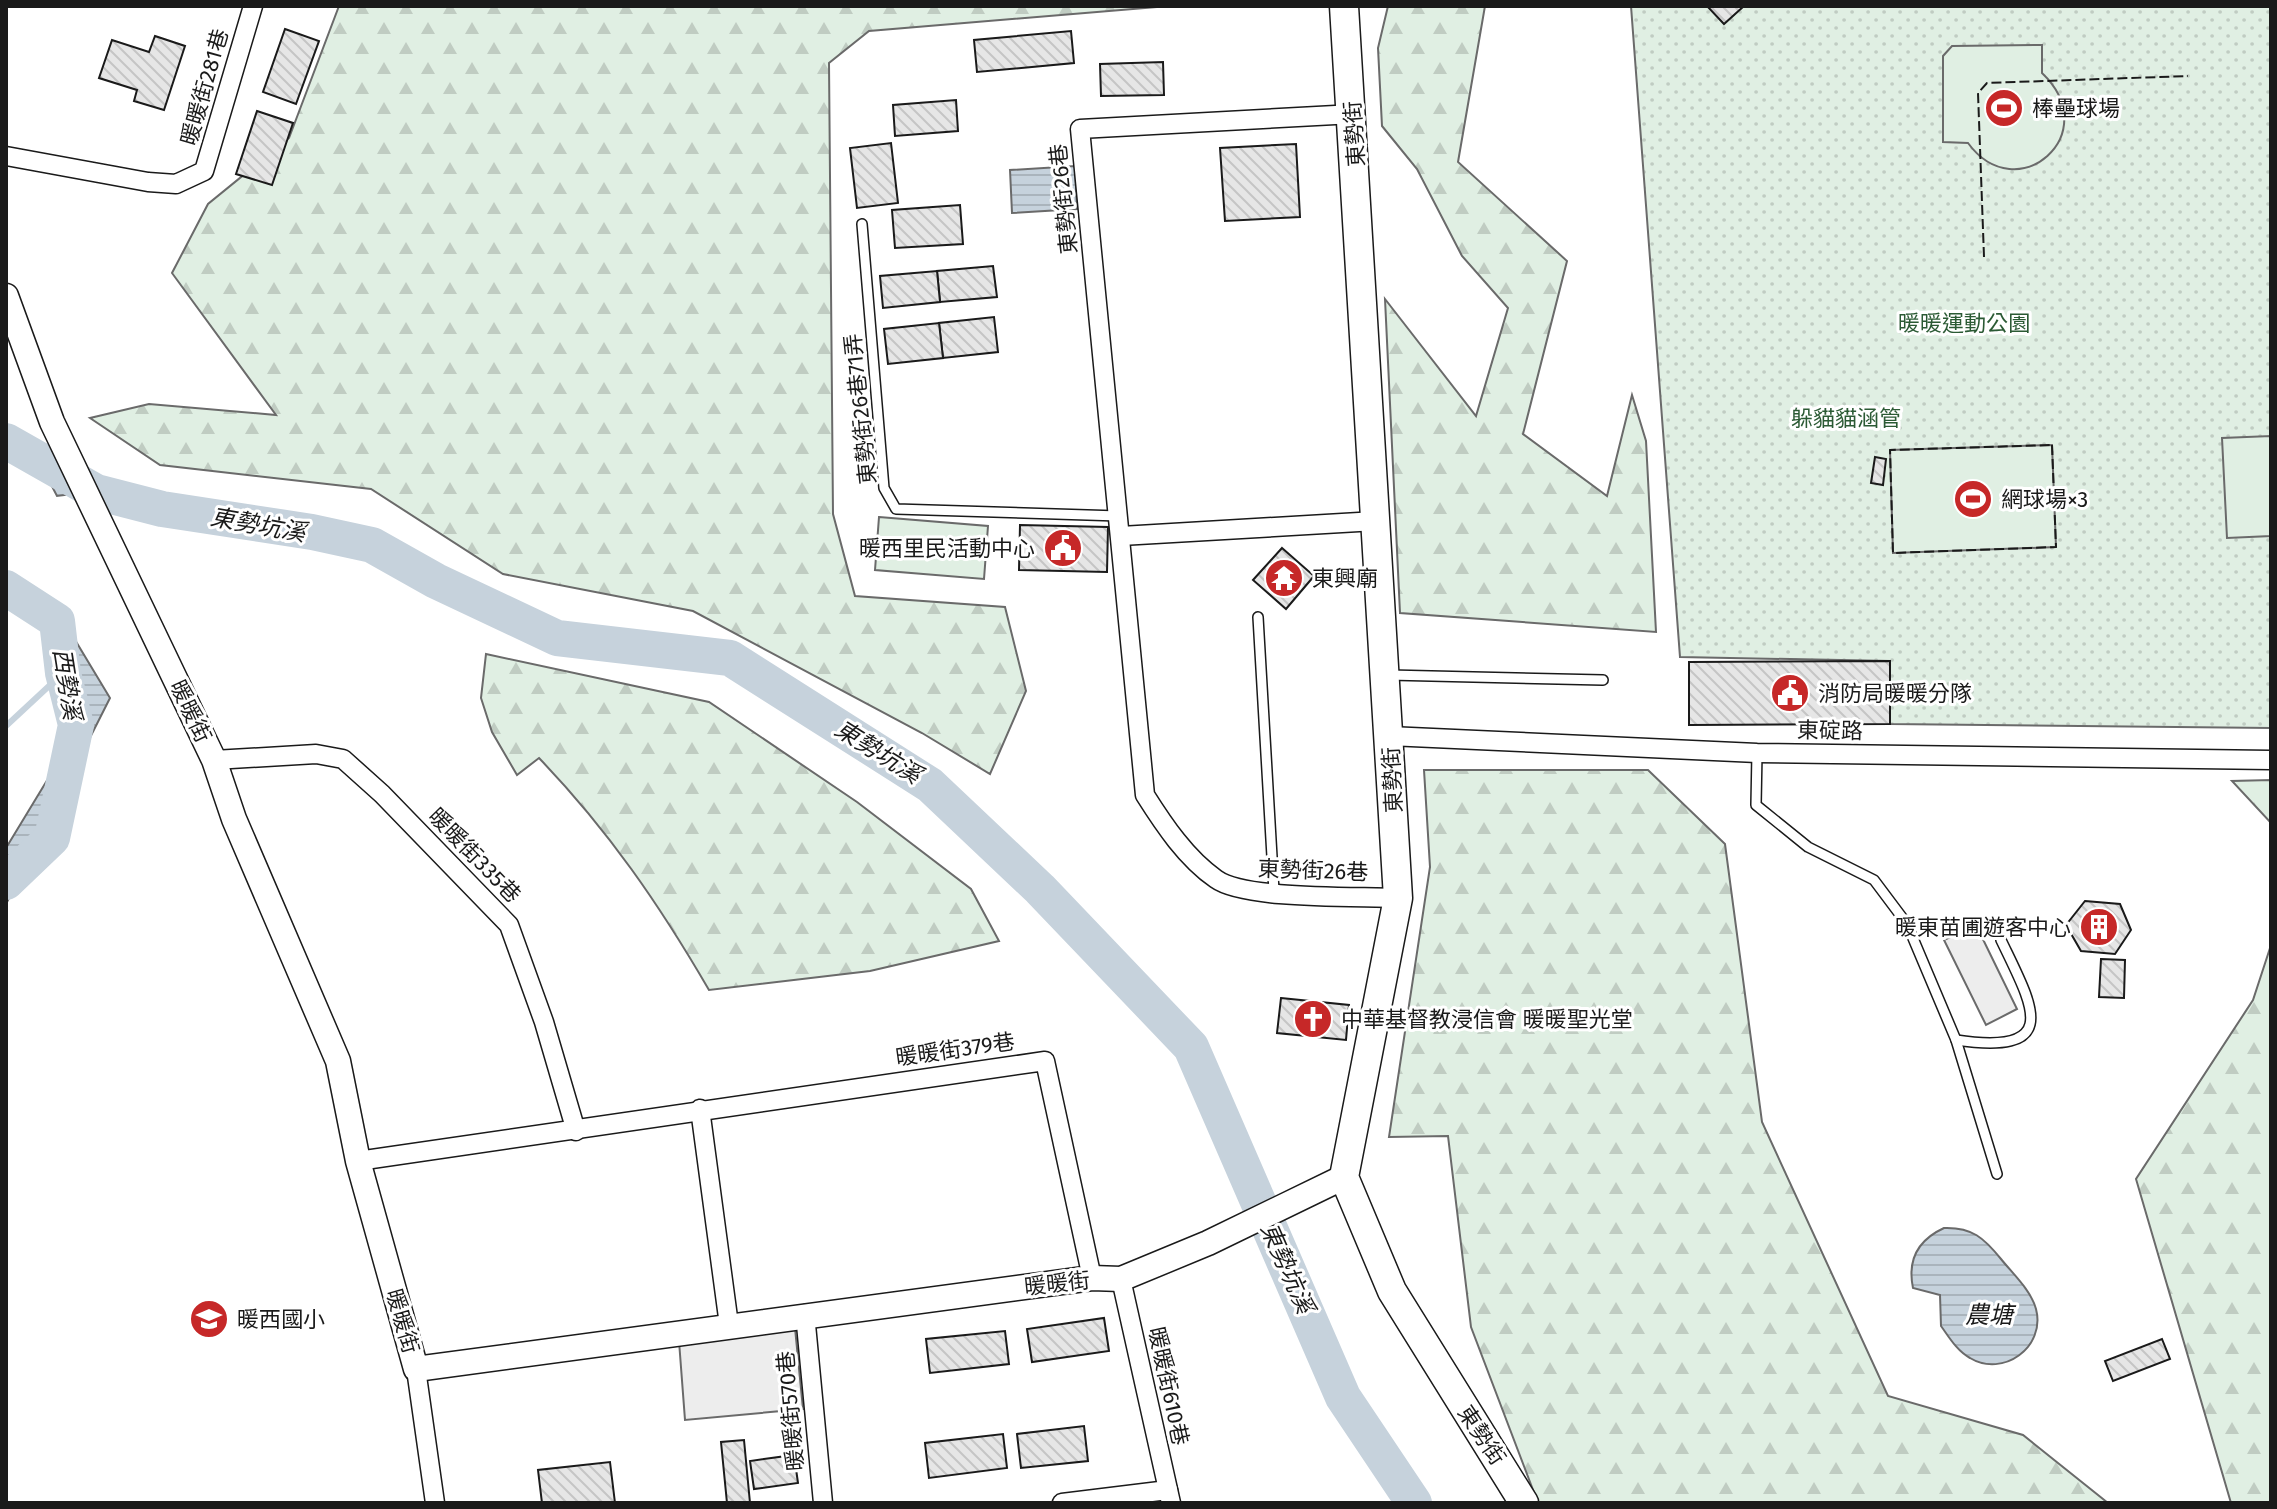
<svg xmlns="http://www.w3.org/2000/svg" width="2277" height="1509" font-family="'Fira Sans','Noto Sans TC',sans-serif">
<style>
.forest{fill:url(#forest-firs);stroke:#6a6a6a;stroke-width:2}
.park{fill:url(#park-dots);stroke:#6a6a6a;stroke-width:2}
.pitch{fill:#e0efe3;stroke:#6a6a6a;stroke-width:2}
.parking{fill:#ededed;stroke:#6a6a6a;stroke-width:2}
.water{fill:url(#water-rules);stroke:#6a6a6a;stroke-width:2}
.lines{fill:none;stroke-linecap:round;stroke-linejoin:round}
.stream{stroke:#c6d2dc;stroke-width:6}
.river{stroke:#c6d2dc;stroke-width:36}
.building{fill:url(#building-back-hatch);stroke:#1a1a1a;stroke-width:2}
.lane-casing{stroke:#1a1a1a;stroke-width:12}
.street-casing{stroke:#1a1a1a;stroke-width:21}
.secondary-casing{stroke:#1a1a1a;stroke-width:27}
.primary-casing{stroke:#1a1a1a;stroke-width:31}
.lane{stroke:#fff;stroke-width:9}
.street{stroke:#fff;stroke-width:18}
.secondary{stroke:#fff;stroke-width:24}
.primary{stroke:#fff;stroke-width:28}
.fence{stroke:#1a1a1a;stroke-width:2;stroke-dasharray:10 4;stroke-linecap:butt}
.labels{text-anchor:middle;stroke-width:6;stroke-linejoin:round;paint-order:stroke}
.street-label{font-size:22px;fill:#1a1a1a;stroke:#fff}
.poi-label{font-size:22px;fill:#1a1a1a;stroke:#fff;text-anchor:start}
.park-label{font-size:22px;fill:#2b5a34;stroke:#fff}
.water-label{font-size:24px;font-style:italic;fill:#1a1a1a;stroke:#fff}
</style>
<defs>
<pattern id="forest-firs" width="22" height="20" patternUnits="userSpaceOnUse" patternTransform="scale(2)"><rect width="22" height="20" fill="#e0efe3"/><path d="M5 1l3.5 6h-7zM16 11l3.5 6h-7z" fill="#c0ccc2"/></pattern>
<pattern id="park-dots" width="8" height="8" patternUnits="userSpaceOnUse" patternTransform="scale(2)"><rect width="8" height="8" fill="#e0efe3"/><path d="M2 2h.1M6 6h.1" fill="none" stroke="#c0ccc2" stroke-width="1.8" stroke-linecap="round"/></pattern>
<pattern id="water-rules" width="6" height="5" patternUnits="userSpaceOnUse" patternTransform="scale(2)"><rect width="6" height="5" fill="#c6d2dc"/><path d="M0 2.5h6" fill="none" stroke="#aab4bc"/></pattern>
<pattern id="building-back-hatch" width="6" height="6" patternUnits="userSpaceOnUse" patternTransform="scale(2)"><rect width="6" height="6" fill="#e6e6e6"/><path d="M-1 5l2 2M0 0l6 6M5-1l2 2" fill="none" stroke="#c5c5c5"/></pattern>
</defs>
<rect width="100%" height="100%" fill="#fff"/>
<g class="forest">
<polygon points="339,6 1169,6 869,31 829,63 833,514 855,596 1005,607 1026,691 990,774 922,733 693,611 503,574 371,489 160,465 90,418 149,404 276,415 172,273 208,204 289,138"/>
<polygon points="1388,6 1485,6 1458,162 1567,261 1523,434 1607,496 1632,395 1646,441 1656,632 1400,613 1385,299 1476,416 1508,308 1462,256 1417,169 1382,126 1378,48"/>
<path d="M486,654L709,702L857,802L971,889L999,941L870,971L709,990C659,904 608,830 539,758L517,775L492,732L481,698Z"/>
<polygon points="1424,770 1648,770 1725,844 1762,1122 1888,1396 2023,1435 2108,1503 1538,1503 1471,1327 1448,1136 1389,1137 1430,867"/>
<polygon points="2271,780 2271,823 2232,781"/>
<polygon points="2271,945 2271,1503 2231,1503 2136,1179 2253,1000"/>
</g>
<polygon class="park" points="1631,6 2271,6 2271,728 1890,724 1890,661 1680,657"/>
<g class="pitch">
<path d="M2042,45V73C2106,134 2017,210 1968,143L1943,142V56L1952,46Z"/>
<polygon points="2271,436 2271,536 2227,538 2222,438"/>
<polygon points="2052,445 2056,547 1893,553 1890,450"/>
<polygon points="879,517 988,526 984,579 875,570"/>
</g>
<g class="parking">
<polygon points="1976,925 2017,1009 1986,1025 1944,940"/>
<polygon points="795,1328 803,1409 685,1420 679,1341"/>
</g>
<g class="water">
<polygon points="1075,166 1077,209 1012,213 1010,170"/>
<polygon points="6,432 45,457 65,495 57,496 44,471 6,456"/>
<polygon points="6,578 60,615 110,698 6,904 6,848 60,759 61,624 6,589"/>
<path d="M1944,1228C1972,1227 1984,1238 2001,1259C2012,1273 2031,1290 2036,1309C2046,1347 2003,1378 1970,1358C1957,1351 1949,1337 1941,1326L1940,1295L1913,1288C1907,1259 1918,1240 1944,1228Z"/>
</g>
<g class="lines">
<polyline class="stream" points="6,726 63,673"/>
<g class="river">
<polyline points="6,441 96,492 162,509 312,532 372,545 436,581 557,638 730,658 930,785 1040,889 1191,1047 1343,1397 1414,1503"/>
<polyline points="6,588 57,621 63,673 76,725 52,838 6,882"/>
</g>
</g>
<g class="building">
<polygon points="1707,6 1744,6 1724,24"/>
<polygon points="285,29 319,41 296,104 263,92"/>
<polygon points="1071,31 1074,63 977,72 974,40"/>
<polygon points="155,36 185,46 164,110 134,101 137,90 99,78 112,40 149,52"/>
<polygon points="1163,62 1164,95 1101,96 1100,64"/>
<polygon points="956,100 958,131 895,136 893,105"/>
<polygon points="257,111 293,123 272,185 236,174"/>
<polygon points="891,143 898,203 857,208 850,148"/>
<polygon points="1296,144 1300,217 1225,221 1220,148"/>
<polygon points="960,205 963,244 895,248 892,210"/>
<polygon points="993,266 997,297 940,302 937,271"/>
<polygon points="937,271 940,302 883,308 880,276"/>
<polygon points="994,317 998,352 943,358 939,323"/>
<polygon points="939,323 943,358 888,364 884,329"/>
<polygon points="1875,457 1886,459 1883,485 1871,483"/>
<polygon points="1020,525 1108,527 1107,572 1019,570"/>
<polygon points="1282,548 1314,576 1286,609 1253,580"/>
<polygon points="1890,661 1890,724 1689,725 1689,662"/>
<polygon points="2085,901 2120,904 2131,930 2115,954 2081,951 2066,925"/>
<polygon points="2101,959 2125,960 2124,998 2099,997"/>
<polygon points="1281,998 1349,1005 1346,1040 1277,1033"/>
<polygon points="1104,1318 1109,1351 1032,1362 1027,1329"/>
<polygon points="1005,1331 1009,1364 930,1373 926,1339"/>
<polygon points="2162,1339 2170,1359 2113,1381 2105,1361"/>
<polygon points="1084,1426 1088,1461 1021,1468 1017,1434"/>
<polygon points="1003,1434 1007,1468 929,1478 925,1443"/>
<polygon points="744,1440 750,1503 727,1503 721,1442"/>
<polygon points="794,1455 798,1483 754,1489 750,1461"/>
<polygon points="610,1462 615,1503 542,1503 538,1470"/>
</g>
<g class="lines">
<defs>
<g id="lane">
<polyline points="862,224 884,488 896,509 1119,516"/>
<polyline points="1258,617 1274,891"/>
<polyline points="1389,675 1603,680"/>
<polyline points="1757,753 1756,805 1808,847 1874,880 1907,924 1956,1040 1997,1174"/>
<path d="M1956,1040C2064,1056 2032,1005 2001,940"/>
</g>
<g id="street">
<path d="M1354,114L1080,129L1145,795C1164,825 1186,858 1216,879C1245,900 1357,896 1398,898"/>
<polyline points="6,156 148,182 176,184 204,171 253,6"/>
<polyline points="1121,536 1376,521"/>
<polyline points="1389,736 1757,753 2271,760"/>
<polyline points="214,760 316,754 343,759 382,794 509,925 544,1022 576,1131"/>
<polyline points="700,1109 729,1325"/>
<polyline points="358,1161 1045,1061 1092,1278"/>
<polyline points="1121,1279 1171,1503"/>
<polyline points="805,1314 823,1503"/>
<polyline points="416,1369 435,1503"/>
<polyline points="1062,1503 1168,1490"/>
</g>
<polyline id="secondary" points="6,296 52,422 214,760 234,819 338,1061 358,1161 416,1369 1092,1278 1121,1279 1208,1243 1344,1177"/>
<polyline id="primary" points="1344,6 1398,898 1344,1177 1392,1291 1524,1503"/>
</defs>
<use href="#lane" class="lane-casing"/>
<use href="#street" class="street-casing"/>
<use href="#secondary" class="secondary-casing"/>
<use href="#primary" class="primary-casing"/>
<use href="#lane" class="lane"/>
<use href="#street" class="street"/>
<use href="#secondary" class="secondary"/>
<use href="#primary" class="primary"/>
<g class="fence">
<polyline points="1984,257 1978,93 1987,83 2188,76"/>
<polygon points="2052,445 2056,547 1893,553 1890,450"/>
</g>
</g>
<defs>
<symbol id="stadium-disc" viewBox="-11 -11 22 22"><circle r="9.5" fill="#c62828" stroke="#fff"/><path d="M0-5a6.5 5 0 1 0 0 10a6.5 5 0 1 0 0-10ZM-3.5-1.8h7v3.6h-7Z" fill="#fff"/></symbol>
<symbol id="civic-disc" viewBox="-11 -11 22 22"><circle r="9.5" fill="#c62828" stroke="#fff"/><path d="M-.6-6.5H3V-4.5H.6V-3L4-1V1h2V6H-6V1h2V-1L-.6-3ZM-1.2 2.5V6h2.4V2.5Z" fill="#fff"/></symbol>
<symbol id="temple-disc" viewBox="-11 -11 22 22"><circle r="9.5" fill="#c62828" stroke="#fff"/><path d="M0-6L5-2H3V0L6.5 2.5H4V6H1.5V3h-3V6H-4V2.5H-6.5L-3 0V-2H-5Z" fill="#fff"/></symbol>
<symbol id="building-disc" viewBox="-11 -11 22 22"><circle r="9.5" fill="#c62828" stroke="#fff"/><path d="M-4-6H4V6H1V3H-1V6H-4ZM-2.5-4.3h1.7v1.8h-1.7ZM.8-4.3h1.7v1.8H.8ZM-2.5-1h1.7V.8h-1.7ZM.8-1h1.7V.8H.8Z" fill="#fff"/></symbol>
<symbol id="church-disc" viewBox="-11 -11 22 22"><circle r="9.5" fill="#c62828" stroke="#fff"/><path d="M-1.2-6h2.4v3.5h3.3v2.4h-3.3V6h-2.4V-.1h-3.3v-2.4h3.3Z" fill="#fff"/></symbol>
<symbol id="school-disc" viewBox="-11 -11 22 22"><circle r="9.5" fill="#c62828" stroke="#fff"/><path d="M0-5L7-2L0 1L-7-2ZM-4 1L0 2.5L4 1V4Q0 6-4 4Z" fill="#fff"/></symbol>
</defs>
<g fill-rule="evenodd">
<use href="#stadium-disc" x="1982" y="86" width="44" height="44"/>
<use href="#stadium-disc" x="1951" y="477" width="44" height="44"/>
<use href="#civic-disc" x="1041" y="526" width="44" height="44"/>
<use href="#temple-disc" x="1262" y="556" width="44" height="44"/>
<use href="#civic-disc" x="1768" y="671" width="44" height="44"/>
<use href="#building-disc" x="2077" y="905" width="44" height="44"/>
<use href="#church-disc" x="1291" y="997" width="44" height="44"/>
<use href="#school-disc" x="187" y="1297" width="44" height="44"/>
</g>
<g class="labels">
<g class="street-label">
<text transform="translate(204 87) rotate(-74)" y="8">暖暖街281巷</text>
<text transform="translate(1354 134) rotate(-94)" y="8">東勢街</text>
<text transform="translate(1063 199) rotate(-96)" y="8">東勢街26巷</text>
<text transform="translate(860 409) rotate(-96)" y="8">東勢街26巷71弄</text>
<text transform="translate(191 711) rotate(65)" y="8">暖暖街</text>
<text transform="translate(1830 730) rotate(1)" y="8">東碇路</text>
<text transform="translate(1392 780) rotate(-93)" y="8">東勢街</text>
<text transform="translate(475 855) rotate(46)" y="8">暖暖街335巷</text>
<text transform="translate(1313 870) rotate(2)" y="8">東勢街26巷</text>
<text transform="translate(955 1049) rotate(-8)" y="8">暖暖街379巷</text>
<text transform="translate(1057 1283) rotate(-6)" y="8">暖暖街</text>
<text transform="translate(403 1321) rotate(74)" y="8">暖暖街</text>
<text transform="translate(1169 1386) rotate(78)" y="8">暖暖街610巷</text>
<text transform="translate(790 1411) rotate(-95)" y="8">暖暖街570巷</text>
<text transform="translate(1482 1435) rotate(56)" y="8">東勢街</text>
</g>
<g class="poi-label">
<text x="2032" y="116">棒壘球場</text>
<text x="2001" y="507">網球場×3</text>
<text x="1035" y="556" text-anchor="end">暖西里民活動中心</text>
<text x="1312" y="586">東興廟</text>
<text x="1818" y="701">消防局暖暖分隊</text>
<text x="2071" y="935" text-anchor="end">暖東苗圃遊客中心</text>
<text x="1341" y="1027">中華基督教浸信會 暖暖聖光堂</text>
<text x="237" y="1327">暖西國小</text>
</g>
<g class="park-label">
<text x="1964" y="331">暖暖運動公園</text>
<text x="1846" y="426">躲貓貓涵管</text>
</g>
<g class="water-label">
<text transform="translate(258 525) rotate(10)" y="8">東勢坑溪</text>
<text transform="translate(67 684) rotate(81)" y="8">西勢溪</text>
<text transform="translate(878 752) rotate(32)" y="8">東勢坑溪</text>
<text transform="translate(1287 1268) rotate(66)" y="8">東勢坑溪</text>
<text x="1989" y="1323">農塘</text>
</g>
</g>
<rect width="2277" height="1509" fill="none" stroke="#1a1a1a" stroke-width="16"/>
</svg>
